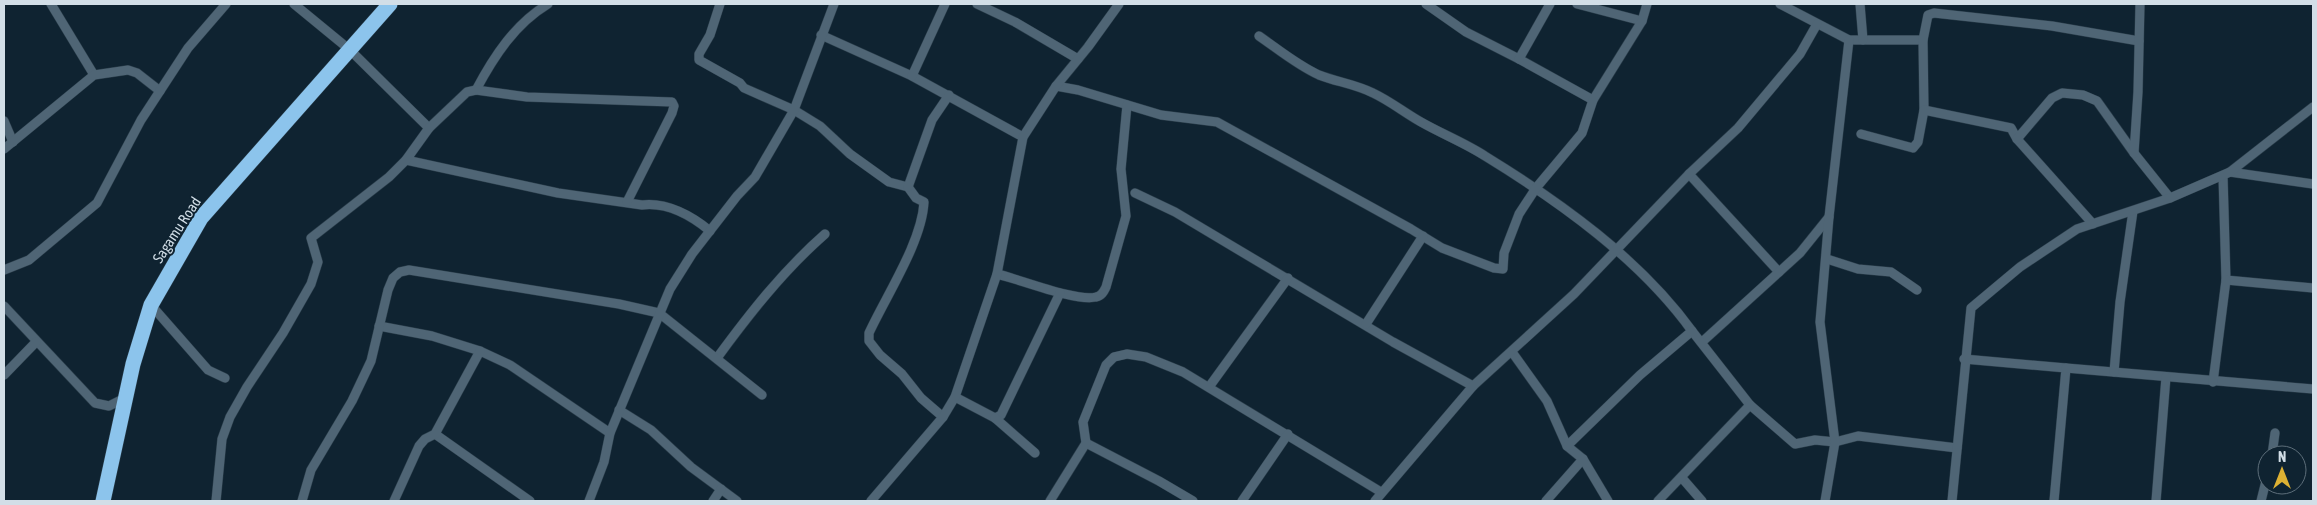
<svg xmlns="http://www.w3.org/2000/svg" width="2317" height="505" font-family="'Asap Condensed',sans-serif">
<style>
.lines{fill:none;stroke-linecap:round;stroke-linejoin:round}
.street-casing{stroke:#2a3d4a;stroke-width:10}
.highway-casing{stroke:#2a3d4a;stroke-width:16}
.street{stroke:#4f6575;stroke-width:9}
.highway{stroke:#8cc4ec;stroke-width:15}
.labels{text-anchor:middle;stroke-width:4;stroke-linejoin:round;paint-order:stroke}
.street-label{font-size:15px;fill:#d2dee7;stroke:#0f2331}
</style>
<rect width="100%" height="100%" fill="#0f2331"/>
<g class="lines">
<defs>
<g id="street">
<polyline points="51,4 94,75"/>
<polyline points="294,4 350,50 429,128"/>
<path d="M720,4L710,35L699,54V60L740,83L744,88L794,110L820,126L850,154L889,182L908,187L916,198L924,202C922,242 886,296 869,333V341L880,355L902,374L921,398L943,417"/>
<polyline points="977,4 1015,22 1078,59"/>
<polyline points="1426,4 1466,32 1519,59 1593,100"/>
<polyline points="1577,4 1642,21"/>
<polyline points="1780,4 1849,40 1923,40"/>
<polyline points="1860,4 1863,40"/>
<polyline points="821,35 912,76 1023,137"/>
<path d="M1259,36C1278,49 1297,65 1319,75C1337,82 1355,84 1373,93C1390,101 1405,113 1421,122C1442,134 1465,143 1485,156C1560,202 1640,259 1692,331"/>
<polyline points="1519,59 1550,4"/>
<polyline points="912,76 945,4"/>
<polyline points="1056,86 1078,90 1161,115 1217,122 1411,229 1442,248 1494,268 1503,269 1504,253 1519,214 1536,188 1582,133 1593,100 1642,21 1647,4"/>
<path d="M476,90C494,56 515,24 548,4"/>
<polyline points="1924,110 1923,40 1928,15 1934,13 2052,26 2139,41"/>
<polyline points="4,121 13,142"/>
<polyline points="1861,134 1913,148 1918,142 1924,110 2011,128 2017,139 2093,224"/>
<polyline points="2017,139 2052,98 2062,93 2083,95 2097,101 2134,153 2170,198"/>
<polyline points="4,149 94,75 128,70 137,73 160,91"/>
<polyline points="2134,153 2138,92 2140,4"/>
<path d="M406,160L558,193L642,205C667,202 692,216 710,231"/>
<polyline points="2230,172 2313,184"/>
<polyline points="1689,174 1779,272"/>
<polyline points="2223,176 2226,280 2313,288"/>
<polyline points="908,187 932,120 949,95"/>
<polyline points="1135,193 1175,212 1393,342 1473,386"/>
<polyline points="1827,259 1858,269 1891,272 1917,290"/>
<polyline points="4,270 29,260 97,203 141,120 188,48 226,4"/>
<path d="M997,274C1019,279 1076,302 1096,297C1102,296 1104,291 1106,287L1126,216L1121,169L1127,105"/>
<polyline points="151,305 208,370 225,378"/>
<polyline points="4,306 95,403 109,406 125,398"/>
<polyline points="1366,324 1423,236"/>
<polyline points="379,326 432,336 480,351 510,365 610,433"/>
<polyline points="1702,342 1800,253 1829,217"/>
<polyline points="1512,352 1547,401 1567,446 1583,459 1608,501"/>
<path d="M717,358C750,313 783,271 825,234"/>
<polyline points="1964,359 2066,368 2054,501"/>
<polyline points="2066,368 2313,389"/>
<polyline points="2114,372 2120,302 2133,211"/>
<polyline points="4,375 36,342"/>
<polyline points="2213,382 2226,280"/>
<polyline points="1209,387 1288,278"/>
<polyline points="955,397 995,418 1001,415 1060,293"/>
<polyline points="619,410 651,430 691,467 737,501"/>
<polyline points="995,418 1035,453"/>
<polyline points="435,434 530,501"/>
<polyline points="1086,443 1159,481 1193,501"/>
<polyline points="1567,446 1640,375 1692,331 1750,405"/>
<polyline points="2272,455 2275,433"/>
<polyline points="1682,478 1702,501"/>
<polyline points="216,501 222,439 230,417 247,387 283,333 311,284 318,262 311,238 389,177 406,160 429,128 467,92 476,90 527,97 672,102 674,106 672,113 627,202"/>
<polyline points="302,501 311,470 352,401 371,361 388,290 393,278 400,272 409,270 619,304 659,313 762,395"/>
<polyline points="394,501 419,446 425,439 435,434 480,351"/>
<polyline points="589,501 604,462 610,433 670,289 692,254 737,196 755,177 794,110 834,4"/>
<polyline points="713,501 721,489"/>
<polyline points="871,501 943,417 955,397 997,274 1023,137 1056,86 1088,47 1119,4"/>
<polyline points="1050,501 1086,443 1083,422 1106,365 1114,357 1127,354 1146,357 1183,372 1381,492"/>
<polyline points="1242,501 1288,434"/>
<polyline points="1375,501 1473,386 1574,294 1689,174 1738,128 1800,54 1817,24"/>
<polyline points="1546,501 1583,459"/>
<polyline points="1658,501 1750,405 1795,444 1815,440 1835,442 1858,436 1957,448"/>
<polyline points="1825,501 1835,442 1820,322 1829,217 1849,40"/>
<polyline points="1952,501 1971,308 2020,267 2077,229 2170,198 2230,172 2313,107"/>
<polyline points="2156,501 2166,377"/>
<polyline points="2261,501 2267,477"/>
</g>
<polyline id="highway" points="103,501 133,364 151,305 201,218 390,4"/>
</defs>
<use href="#street" class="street-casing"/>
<use href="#highway" class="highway-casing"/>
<use href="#street" class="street"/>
<use href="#highway" class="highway"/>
</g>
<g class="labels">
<g class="street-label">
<text transform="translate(177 230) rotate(-57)" y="5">Sagamu Road</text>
</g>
</g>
<rect width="2317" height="505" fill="none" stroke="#d2dee7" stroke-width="10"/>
<g transform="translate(2282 470)"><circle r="24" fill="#0f2331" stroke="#5d6e7a"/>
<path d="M0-4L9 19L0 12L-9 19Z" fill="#ddb133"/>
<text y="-8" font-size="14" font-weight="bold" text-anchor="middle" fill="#d2dee7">N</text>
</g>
</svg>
